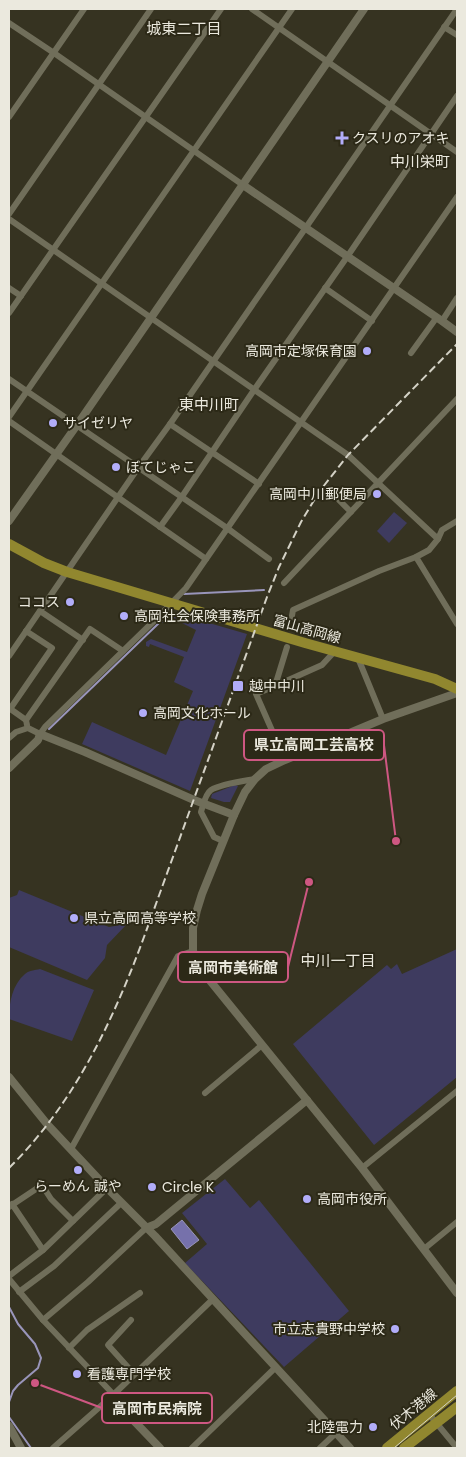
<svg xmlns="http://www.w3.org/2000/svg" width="466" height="1457" font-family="Poppins,'Noto Sans JP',sans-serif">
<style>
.green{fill:#3e3b5f}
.water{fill:#7671ab;stroke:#9995ba}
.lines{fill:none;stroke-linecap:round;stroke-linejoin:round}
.stream{stroke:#9995ba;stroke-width:2}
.minor{stroke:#706e5a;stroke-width:6}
.tertiary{stroke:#706e5a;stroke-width:8}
.primary{stroke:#91872f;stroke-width:10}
.tram{stroke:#d4d2c6;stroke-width:1}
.rail{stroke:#d4d2c6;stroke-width:2;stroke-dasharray:8 4;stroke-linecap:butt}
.poi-dot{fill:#b2adf9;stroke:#2c2917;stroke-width:2}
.labels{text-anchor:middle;stroke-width:4;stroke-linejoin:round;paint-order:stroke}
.poi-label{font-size:14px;fill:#ebe9de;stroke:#2c2917;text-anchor:start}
.street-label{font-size:14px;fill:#ebe9de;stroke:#2c2917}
.neighbourhood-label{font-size:15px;fill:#ebe9de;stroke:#2c2917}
.leader{fill:none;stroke:#ce5782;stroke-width:2}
.callout-dot{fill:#ce5782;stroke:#2c2917;stroke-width:2}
.callout{fill:#2c2917;stroke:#ce5782;stroke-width:2}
.callout-label{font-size:15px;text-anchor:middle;font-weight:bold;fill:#ebe9de}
</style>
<rect width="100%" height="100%" fill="#363321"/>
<g class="green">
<polygon points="394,512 407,523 389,543 377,531"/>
<polygon points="171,612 247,634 190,791 82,744 92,722 166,755 193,691 174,682 184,657 150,644 149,647 146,646 146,642 151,639 187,652 196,630 180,622 162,623"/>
<polygon points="235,785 238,786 230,802 224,802 211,798 212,794"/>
<polygon points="19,890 109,927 126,924 127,922 128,924 126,925 107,945 105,958 87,980 9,947 9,898 17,895"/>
<polygon points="457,949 457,1077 374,1145 293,1044 387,965 391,969 397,964 402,974"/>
<path d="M40,969L94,990L72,1041L9,1019C9,1003 12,985 25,974C28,971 35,970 40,969Z"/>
<polygon points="225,1179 250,1208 259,1200 349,1311 284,1367 185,1263 207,1244 182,1213"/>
</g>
<polygon class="water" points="182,1220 199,1240 187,1249 171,1229"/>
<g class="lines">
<g class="stream">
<polyline points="184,594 264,590"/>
<polyline points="49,729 160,622 173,607"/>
<polyline points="9,1307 18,1324 35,1344 41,1358 38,1368 18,1385 13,1391 9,1402"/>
<polyline points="9,1417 31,1448"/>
</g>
<g class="minor">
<polyline points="252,9 457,152"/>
<polyline points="9,23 54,53 243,185"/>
<polyline points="444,27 457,35"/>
<polyline points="9,117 84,9"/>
<polyline points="9,214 151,9"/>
<polyline points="9,219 348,455 438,539"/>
<polyline points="9,288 21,296"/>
<polyline points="325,288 372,321"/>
<polyline points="9,313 221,9"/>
<polyline points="442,321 457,298"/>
<polyline points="411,353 437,317"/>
<polyline points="9,379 227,528 269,559"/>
<polyline points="9,417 292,9"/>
<polyline points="9,421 206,559"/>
<polyline points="170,424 259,484"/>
<polyline points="328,489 351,512"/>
<polyline points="160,527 181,498 254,390 347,257 457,96"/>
<polyline points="416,557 457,624"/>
<polyline points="284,583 457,399"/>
<polyline points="40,611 83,640"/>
<polyline points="290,627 293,610 379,571 416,557 429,550 438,539 442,530 457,521"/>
<polyline points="9,656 138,468 170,424 457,9"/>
<polyline points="358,658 383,719"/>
<polyline points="275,686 322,665 335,651"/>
<polyline points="9,708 26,720 27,725"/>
<polyline points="10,709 52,648 26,631"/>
<polyline points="26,720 90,629 123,651"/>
<polyline points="9,738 16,732 28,728 40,734 45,727 157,618 186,588 457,197"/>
<polyline points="285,760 256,694 275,686 287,647"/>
<path d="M223,841L214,837L201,812C203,806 205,794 211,790C221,784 244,781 255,779"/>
<polyline points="205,1093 262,1045"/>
<polyline points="71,1149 178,956 193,951"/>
<polyline points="362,1168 457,1091"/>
<polyline points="12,1204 43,1250"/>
<polyline points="9,1207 42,1185 51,1199 73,1221"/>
<polyline points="424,1249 457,1222"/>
<polyline points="9,1276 43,1250 107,1188"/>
<polyline points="9,1279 43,1320 113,1394"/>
<polyline points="19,1292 54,1266 121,1203"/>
<polyline points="43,1320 88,1282 146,1228"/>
<polyline points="131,1320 108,1345 134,1374"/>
<polyline points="69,1348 87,1330 140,1293"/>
<polyline points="429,1414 457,1448"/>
<polyline points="53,1448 111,1397 213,1299"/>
<polyline points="192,1448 276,1367"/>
<polyline points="320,1448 337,1432"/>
</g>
<g class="tertiary">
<polyline points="243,185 442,321 457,332"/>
<polyline points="9,521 77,425 364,9"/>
<polyline points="457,693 383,719 285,760 266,769 255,779 245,792 234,815 202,894 197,910 193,928 193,951 197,961 203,972 362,1168 457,1293"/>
<polyline points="9,768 38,740 40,734 85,752 194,800 234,815"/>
<polyline points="9,1077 47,1124 107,1188 155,1236 350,1448"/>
<polyline points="146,1228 156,1224 307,1100"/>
<polyline points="111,1397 160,1448"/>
<polyline points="9,1426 21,1448"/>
</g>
<g class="primary">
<polyline points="9,544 44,563 67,572 305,643 435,679 457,689"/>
<polyline points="387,1448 457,1391"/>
<polyline points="404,1448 457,1407"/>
</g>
<polyline class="tram" points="394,1448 457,1395"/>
<path class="rail" d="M9,1168C74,1104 113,1021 144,937L267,597L279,567L301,522L319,492L348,455L457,344"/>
</g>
<g class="poi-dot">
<path d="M339.5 130.5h5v5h5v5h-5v5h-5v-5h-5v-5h5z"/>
<circle cx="367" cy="351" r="5"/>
<circle cx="53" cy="423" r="5"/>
<circle cx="116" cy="467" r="5"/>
<circle cx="377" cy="494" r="5"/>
<circle cx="70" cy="602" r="5"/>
<circle cx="124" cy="616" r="5"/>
<rect x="232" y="680" width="12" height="12" rx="2.5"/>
<circle cx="143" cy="713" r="5"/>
<circle cx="74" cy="918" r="5"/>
<circle cx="78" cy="1170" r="5"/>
<circle cx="152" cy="1187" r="5"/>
<circle cx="307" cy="1199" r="5"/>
<circle cx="395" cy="1329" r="5"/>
<circle cx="77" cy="1374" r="5"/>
<circle cx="373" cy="1427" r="5"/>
</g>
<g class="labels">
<g class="poi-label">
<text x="352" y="143">クスリのアオキ</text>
<text x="357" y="356" text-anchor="end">高岡市定塚保育園</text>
<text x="63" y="428">サイゼリヤ</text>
<text x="126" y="472">ぼてじゃこ</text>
<text x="367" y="499" text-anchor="end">高岡中川郵便局</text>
<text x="60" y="607" text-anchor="end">ココス</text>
<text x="134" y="621">高岡社会保険事務所</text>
<text x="249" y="691">越中中川</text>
<text x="153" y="718">高岡文化ホール</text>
<text x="84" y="923">県立高岡高等学校</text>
<text x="78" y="1191" text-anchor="middle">らーめん 誠や</text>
<text x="162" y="1192">Circle K</text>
<text x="317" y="1204">高岡市役所</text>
<text x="385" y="1334" text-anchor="end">市立志貴野中学校</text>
<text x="87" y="1379">看護専門学校</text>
<text x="363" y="1432" text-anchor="end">北陸電力</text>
</g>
<g class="street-label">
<text transform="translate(307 629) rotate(16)" y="5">富山高岡線</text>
<text transform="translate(413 1409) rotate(-39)" y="5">伏木港線</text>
</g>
<g class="neighbourhood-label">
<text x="184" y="34">城東二丁目</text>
<text x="420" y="167">中川栄町</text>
<text x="209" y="410">東中川町</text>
<text x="338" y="966">中川一丁目</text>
</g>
</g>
<path class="leader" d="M396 841L384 745M309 882L288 967M35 1383L102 1408"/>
<g class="callout-dot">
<circle cx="396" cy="841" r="5"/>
<circle cx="309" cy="882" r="5"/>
<circle cx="35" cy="1383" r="5"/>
</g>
<g class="callout">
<rect x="244" y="730" width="140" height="30" rx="5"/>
<rect x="178" y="952" width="110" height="30" rx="5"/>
<rect x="102" y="1393" width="110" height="30" rx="5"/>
</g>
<g class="callout-label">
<text x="314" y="750">県立高岡工芸高校</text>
<text x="233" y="973">高岡市美術館</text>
<text x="157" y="1414">高岡市民病院</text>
</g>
<rect width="466" height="1457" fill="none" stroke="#ebe9de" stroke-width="20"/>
</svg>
